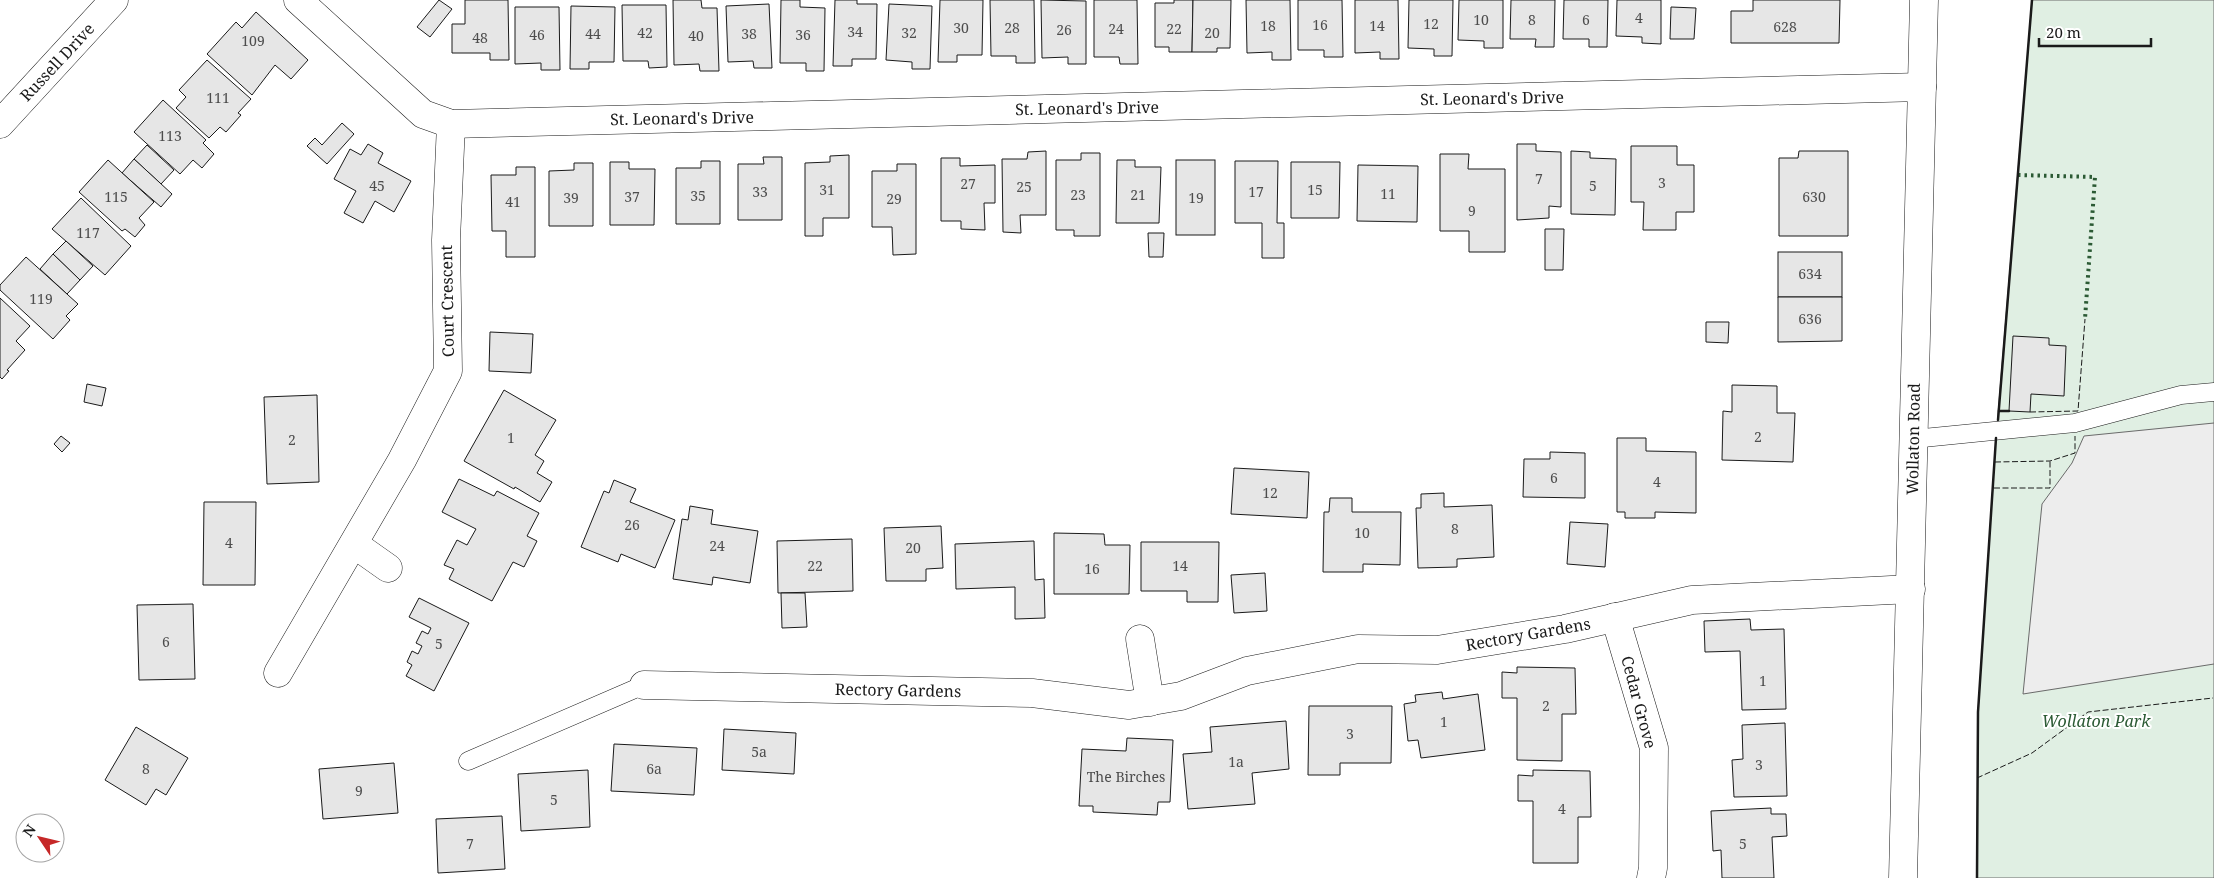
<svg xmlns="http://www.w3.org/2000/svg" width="2214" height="878" font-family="'Noto Serif',serif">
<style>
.green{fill:#e0efe3;stroke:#6a6a6a}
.parking{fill:#ededed;stroke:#6a6a6a}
.building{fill:#e6e6e6;stroke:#1a1a1a}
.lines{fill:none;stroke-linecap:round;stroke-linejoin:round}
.service-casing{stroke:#1a1a1a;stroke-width:19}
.minor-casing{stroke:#1a1a1a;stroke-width:29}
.tertiary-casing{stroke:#1a1a1a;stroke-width:29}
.primary-casing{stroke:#1a1a1a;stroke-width:29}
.service{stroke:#fff;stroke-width:18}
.minor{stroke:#fff;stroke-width:28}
.tertiary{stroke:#fff;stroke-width:28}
.primary{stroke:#fff;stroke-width:28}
.hedge{stroke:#2b5a34;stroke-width:4;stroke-dasharray:2.5 4;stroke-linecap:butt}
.fence{stroke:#1a1a1a;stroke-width:1;stroke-dasharray:6 2.5;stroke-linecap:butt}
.wall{stroke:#1a1a1a;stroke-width:2.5}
.labels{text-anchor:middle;stroke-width:4;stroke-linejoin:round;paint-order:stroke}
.number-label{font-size:14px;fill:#4d4d4d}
.street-label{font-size:16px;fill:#1a1a1a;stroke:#fff}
.park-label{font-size:16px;font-style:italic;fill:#2b5a34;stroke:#fff}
</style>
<rect width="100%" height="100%" fill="#fff"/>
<polygon class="green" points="2032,0 2214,0 2214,878 1977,878 1978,712 1996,438"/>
<polygon class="parking" points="2214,423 2214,664 2023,694 2042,504 2072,463 2084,436"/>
<g class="building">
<polygon points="439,0 452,9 430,37 417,27"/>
<polygon points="465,0 508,0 509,60 490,60 490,53 452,53 452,24 465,24"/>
<polygon points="673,0 701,0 702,8 717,8 719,71 700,71 699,64 674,65"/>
<polygon points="781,0 800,0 800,7 825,8 824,71 806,71 806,63 780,63"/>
<polygon points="835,0 857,0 857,4 877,4 876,59 852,59 852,66 833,66"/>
<polygon points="940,0 983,0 982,55 957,55 957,62 938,62"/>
<polygon points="990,0 1034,0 1035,63 1016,63 1016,56 991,56"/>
<polygon points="1041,0 1086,1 1086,64 1068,64 1068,57 1042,58"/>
<polygon points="1094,0 1137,0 1138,64 1120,64 1119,57 1094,57"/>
<polygon points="1174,0 1193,0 1192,52 1169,52 1169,47 1155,47 1155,3 1174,3"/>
<polygon points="1193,0 1231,0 1230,48 1217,48 1217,52 1192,52"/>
<polygon points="1246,0 1290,0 1291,60 1272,60 1272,52 1247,53"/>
<polygon points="1298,0 1342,0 1343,57 1324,57 1324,50 1298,50"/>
<polygon points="1355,0 1398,0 1399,59 1380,59 1380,52 1355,53"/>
<polygon points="1409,0 1453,0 1452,56 1434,56 1434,49 1408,48"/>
<polygon points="1459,0 1503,0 1503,48 1484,48 1484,41 1458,40"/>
<polygon points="1511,0 1555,0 1554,47 1535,47 1536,39 1510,39"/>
<polygon points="1564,0 1608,0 1607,47 1589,47 1589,39 1563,39"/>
<polygon points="1617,0 1661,0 1661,44 1642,43 1642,37 1616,36"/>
<polygon points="1753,0 1840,0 1839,43 1731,43 1731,11 1753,11"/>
<polygon points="769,4 772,68 754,68 753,61 728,62 726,6"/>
<polygon points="889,4 932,6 930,69 912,69 912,62 886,60"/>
<polygon points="622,5 666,5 667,67 649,68 648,61 623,61"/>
<polygon points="571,6 615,7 614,62 589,62 589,69 570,69"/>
<polygon points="515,7 559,7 560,70 541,70 541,63 515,64"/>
<polygon points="1671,7 1696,8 1694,39 1670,39"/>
<polygon points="256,12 308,60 291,79 275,65 252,95 207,54 236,22 242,28"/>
<polygon points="207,60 251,99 238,113 241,115 226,132 220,127 209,138 176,108 186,97 179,90"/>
<polygon points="163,100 206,140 203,143 214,154 202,168 193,160 180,174 134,132"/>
<polygon points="342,123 354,134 327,164 307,146 315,138 322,145"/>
<polygon points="368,144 383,153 378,163 411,181 394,212 375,201 363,223 344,213 356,191 334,179 350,149 361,155"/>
<polygon points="1517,144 1536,144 1536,151 1561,152 1561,207 1549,206 1549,218 1517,220"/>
<polygon points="147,145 174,170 161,184 134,159"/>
<polygon points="1631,146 1677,146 1677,165 1694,165 1694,212 1676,212 1676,230 1643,230 1644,202 1631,202"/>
<polygon points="1046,151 1046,215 1020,215 1021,233 1003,232 1002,159 1027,159 1028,152"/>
<polygon points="1571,151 1590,152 1590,158 1616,159 1615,215 1571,214"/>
<polygon points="1799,151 1848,151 1848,236 1779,236 1779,158 1798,158"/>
<polygon points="1081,153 1100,153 1100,236 1074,236 1074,230 1056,230 1056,160 1081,160"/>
<polygon points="1440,154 1469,154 1468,169 1505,169 1505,252 1469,252 1469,231 1440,231"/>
<polygon points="849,155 849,218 823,218 823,236 805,236 805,163 830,162 830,156"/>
<polygon points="763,157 782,157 782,220 738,220 738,164 764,164"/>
<polygon points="941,158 960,158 960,166 995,165 995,203 984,203 985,230 961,229 961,221 941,221"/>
<polygon points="134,159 172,194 161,207 122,173"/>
<polygon points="108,160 154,202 139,218 145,225 135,237 125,229 122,231 79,192"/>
<polygon points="1117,160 1135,160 1135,167 1161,167 1159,223 1116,223"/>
<rect x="1176" y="160" width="39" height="75"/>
<polygon points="701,161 720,161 720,224 676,224 676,168 701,168"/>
<polygon points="1235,161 1278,161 1277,223 1284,223 1284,258 1262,258 1262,223 1235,223"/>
<polygon points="610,162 629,162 629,169 655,169 654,225 610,225"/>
<polygon points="1291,162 1340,162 1339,218 1291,218"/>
<polygon points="574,163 593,163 593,226 549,226 549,171 574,170"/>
<polygon points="897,164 916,164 916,254 893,255 892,227 872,227 872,171 897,171"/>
<polygon points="1358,165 1418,166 1417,222 1357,221"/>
<polygon points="516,167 535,167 535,257 506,257 506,231 492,231 491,175 516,175"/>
<polygon points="81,198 131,246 105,275 52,229"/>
<polygon points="1545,229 1564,229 1563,270 1545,270"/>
<polygon points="1148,233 1164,233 1163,257 1149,257"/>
<polygon points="66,241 93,266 80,280 53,254"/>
<rect x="1778" y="252" width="64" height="45"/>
<polygon points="53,254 80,280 67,294 40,269"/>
<polygon points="26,257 78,304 66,316 70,320 53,339 0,290 0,285"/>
<polygon points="1778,297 1842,297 1842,341 1778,342"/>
<polygon points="0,298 30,326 16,341 25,350 7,370 9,371 2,379 0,377"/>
<polygon points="1706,322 1729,322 1728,343 1706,342"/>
<polygon points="490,332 533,334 531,373 489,371"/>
<polygon points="2013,336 2049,338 2049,345 2066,346 2064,396 2031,394 2030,412 2009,411"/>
<polygon points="87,384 106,388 102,406 84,402"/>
<polygon points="1732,385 1777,386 1777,413 1795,413 1793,462 1722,460 1723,411 1732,412"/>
<polygon points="504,390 556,420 535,455 544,461 537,473 552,482 540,502 515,487 514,489 464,461"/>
<polygon points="317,395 319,482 267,484 264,397"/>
<polygon points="61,436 70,443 62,452 54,444"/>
<polygon points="1617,438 1646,438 1646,451 1696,452 1696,513 1655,512 1655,518 1625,518 1625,512 1617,512"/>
<polygon points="1550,452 1585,453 1585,498 1523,497 1524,459 1550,459"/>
<polygon points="1234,468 1309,472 1307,518 1231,514"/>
<polygon points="459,479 494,496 497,491 539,513 527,536 537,541 524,567 513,562 492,601 449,579 454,569 444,565 457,540 467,545 476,529 442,512"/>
<polygon points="614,480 636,489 630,502 675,520 655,568 621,554 618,562 581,547 604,491 609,493"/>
<polygon points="1444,493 1444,507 1492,505 1494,557 1457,559 1457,567 1418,568 1416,508 1421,508 1421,494"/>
<polygon points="1330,498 1352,498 1352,512 1401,512 1400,565 1363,564 1363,572 1323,572 1324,512 1329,512"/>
<polygon points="204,502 256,502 255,585 203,585"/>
<polygon points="690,506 713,510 711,524 758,531 750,583 713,577 712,585 673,579 682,519 688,520"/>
<polygon points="1570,522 1608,524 1605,567 1567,564"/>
<polygon points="941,526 943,568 926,569 926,581 886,581 884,528"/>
<polygon points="1054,533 1104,534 1105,545 1130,545 1129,594 1054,594"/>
<polygon points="852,539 853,591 778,593 777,541"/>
<polygon points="1034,541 1035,580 1044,579 1045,618 1015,619 1015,587 956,589 955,544"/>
<polygon points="1141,542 1219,542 1218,602 1187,602 1187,591 1141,591"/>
<polygon points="1265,573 1267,611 1234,613 1231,575"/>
<polygon points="781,593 805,593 807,627 782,628"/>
<polygon points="419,598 469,623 434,691 406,676 412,665 407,662 412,651 418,654 422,646 416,643 422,631 428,634 431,628 409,617"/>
<polygon points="193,604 195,679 139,680 137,605"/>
<polygon points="1750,619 1751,630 1784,629 1786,709 1742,710 1740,651 1705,652 1704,621"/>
<polygon points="1517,667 1575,668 1576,714 1562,714 1562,761 1517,760 1517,698 1502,698 1502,672 1517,673"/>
<polygon points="1442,692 1443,699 1478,694 1485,750 1421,758 1418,740 1408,741 1404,704 1416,702 1415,695"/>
<polygon points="1309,706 1392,706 1391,763 1340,763 1340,775 1308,775"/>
<polygon points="1286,721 1289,769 1252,773 1255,804 1188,809 1183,754 1212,752 1210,727"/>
<polygon points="1785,723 1787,796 1734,797 1732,760 1743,759 1742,725"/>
<polygon points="136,727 188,758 166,795 156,789 146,805 105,780"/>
<polygon points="724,729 796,733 794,774 722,770"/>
<polygon points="1127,738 1173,740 1170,802 1158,802 1157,815 1093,812 1093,806 1079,806 1082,749 1126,751"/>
<polygon points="614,744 697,748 694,795 611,791"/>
<polygon points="394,763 398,813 323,819 319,769"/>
<polygon points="588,770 590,827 521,831 518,774"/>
<polygon points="1533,770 1590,771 1591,817 1578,817 1578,863 1533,863 1533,801 1518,801 1518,775 1533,776"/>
<polygon points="1771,808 1771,814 1786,814 1787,836 1772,837 1774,878 1722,878 1721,850 1713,851 1711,811"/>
<polygon points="502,816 505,869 438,873 436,819"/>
</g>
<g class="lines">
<defs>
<g id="service">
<polyline points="1913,439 2075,423 2181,395 2214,392"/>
<polyline points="468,761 644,685"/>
</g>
<g id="minor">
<polyline points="298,0 423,114 451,124 1922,87"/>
<polyline points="354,544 388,568"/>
<polyline points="1615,617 1654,748 1653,868 1651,878"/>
<polyline points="1140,639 1150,702"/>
<polyline points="278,673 402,460 448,371 446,240 451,124"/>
<polyline points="644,685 1032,693 1129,705 1181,696 1247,671 1358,649 1437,650 1565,629 1692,600 1911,589"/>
</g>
<polyline id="tertiary" points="1903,878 1924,0"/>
<polyline id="primary" points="0,124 114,0"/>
</defs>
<use href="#service" class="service-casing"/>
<use href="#minor" class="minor-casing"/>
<use href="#tertiary" class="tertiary-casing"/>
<use href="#primary" class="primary-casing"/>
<use href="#service" class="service"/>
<use href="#minor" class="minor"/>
<use href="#tertiary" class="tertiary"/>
<use href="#primary" class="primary"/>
<polyline class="hedge" points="2018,175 2095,177 2085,319"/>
<g class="fence">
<polyline points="2030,412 2078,411 2085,319"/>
<polyline points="1995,462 2050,461 2075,453 2075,436"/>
<polyline points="1994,488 2050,488 2050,461"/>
<polyline points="1977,778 2032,753 2088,712 2213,698"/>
</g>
<g class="wall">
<polyline points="1999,411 2009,411"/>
<polyline points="1998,420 2032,0"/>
<polyline points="1977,878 1978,712 1996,438"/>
</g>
</g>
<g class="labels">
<g class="number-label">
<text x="1639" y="23">4</text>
<text x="1481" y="25">10</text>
<text x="1532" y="25">8</text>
<text x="1586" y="25">6</text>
<text x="1431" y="29">12</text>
<text x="1320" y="30">16</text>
<text x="1268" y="31">18</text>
<text x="1377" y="31">14</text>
<text x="1785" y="32">628</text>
<text x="961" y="33">30</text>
<text x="1012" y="33">28</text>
<text x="1116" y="34">24</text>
<text x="1174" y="34">22</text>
<text x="1064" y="35">26</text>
<text x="855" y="37">34</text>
<text x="645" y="38">42</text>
<text x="909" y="38">32</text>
<text x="1212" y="38">20</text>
<text x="593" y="39">44</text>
<text x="749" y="39">38</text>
<text x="537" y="40">46</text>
<text x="803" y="40">36</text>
<text x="696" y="41">40</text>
<text x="480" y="43">48</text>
<text x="253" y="46">109</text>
<text x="218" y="103">111</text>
<text x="170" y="141">113</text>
<text x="1539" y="184">7</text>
<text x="1662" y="188">3</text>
<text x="968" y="189">27</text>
<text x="377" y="191">45</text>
<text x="1593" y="191">5</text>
<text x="1024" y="192">25</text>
<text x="827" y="195">31</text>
<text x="1315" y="195">15</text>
<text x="760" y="197">33</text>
<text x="1256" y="197">17</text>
<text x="1388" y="199">11</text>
<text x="1078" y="200">23</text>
<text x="1138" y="200">21</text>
<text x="698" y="201">35</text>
<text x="116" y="202">115</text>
<text x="632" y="202">37</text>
<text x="1814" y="202">630</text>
<text x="571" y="203">39</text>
<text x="1196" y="203">19</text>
<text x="894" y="204">29</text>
<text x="513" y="207">41</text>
<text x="1472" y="216">9</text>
<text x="88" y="238">117</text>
<text x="1810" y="279">634</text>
<text x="41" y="304">119</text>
<text x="1810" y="324">636</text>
<text x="1758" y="442">2</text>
<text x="511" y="443">1</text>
<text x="292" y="445">2</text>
<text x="1554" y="483">6</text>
<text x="1657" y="487">4</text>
<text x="1270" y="498">12</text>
<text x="632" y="530">26</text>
<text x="1455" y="534">8</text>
<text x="1362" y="538">10</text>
<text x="229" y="548">4</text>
<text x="717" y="551">24</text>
<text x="913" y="553">20</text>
<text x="815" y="571">22</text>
<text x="1180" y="571">14</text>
<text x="1092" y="574">16</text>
<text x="166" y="647">6</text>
<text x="439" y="649">5</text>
<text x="1763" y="686">1</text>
<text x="1546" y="711">2</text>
<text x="1444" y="727">1</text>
<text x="1350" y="739">3</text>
<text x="759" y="757">5a</text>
<text x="1236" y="767">1a</text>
<text x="1759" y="770">3</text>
<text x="146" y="774">8</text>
<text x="654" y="774">6a</text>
<text x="1126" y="782">The Birches</text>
<text x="359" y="796">9</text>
<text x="554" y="805">5</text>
<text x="1562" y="814">4</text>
<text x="470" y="849">7</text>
<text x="1743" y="849">5</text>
</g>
<g class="street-label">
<text transform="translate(57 62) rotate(-47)" y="6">Russell Drive</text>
<text transform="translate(1492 98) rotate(-1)" y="6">St. Leonard's Drive</text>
<text transform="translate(1087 108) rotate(-1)" y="6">St. Leonard's Drive</text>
<text transform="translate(682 118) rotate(-1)" y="6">St. Leonard's Drive</text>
<text transform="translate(447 301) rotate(-91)" y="6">Court Crescent</text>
<text transform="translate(1913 439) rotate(-89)" y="6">Wollaton Road</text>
<text transform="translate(1528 634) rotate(-10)" y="6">Rectory Gardens</text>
<text transform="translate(898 690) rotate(1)" y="6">Rectory Gardens</text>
<text transform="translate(1639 702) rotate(75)" y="6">Cedar Grove</text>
</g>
<g class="park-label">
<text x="2096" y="727">Wollaton Park</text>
</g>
</g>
<g transform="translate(40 838) rotate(305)"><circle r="24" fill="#ffffff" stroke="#a3a3a3"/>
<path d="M0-4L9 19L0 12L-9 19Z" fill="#c62828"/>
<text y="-8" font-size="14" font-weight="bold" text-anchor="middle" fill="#1a1a1a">N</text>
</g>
<path d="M2039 38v8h112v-8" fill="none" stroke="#1a1a1a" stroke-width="2.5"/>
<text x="2046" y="38" font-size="15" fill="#1a1a1a" stroke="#ffffff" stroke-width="4" paint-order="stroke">20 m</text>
</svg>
